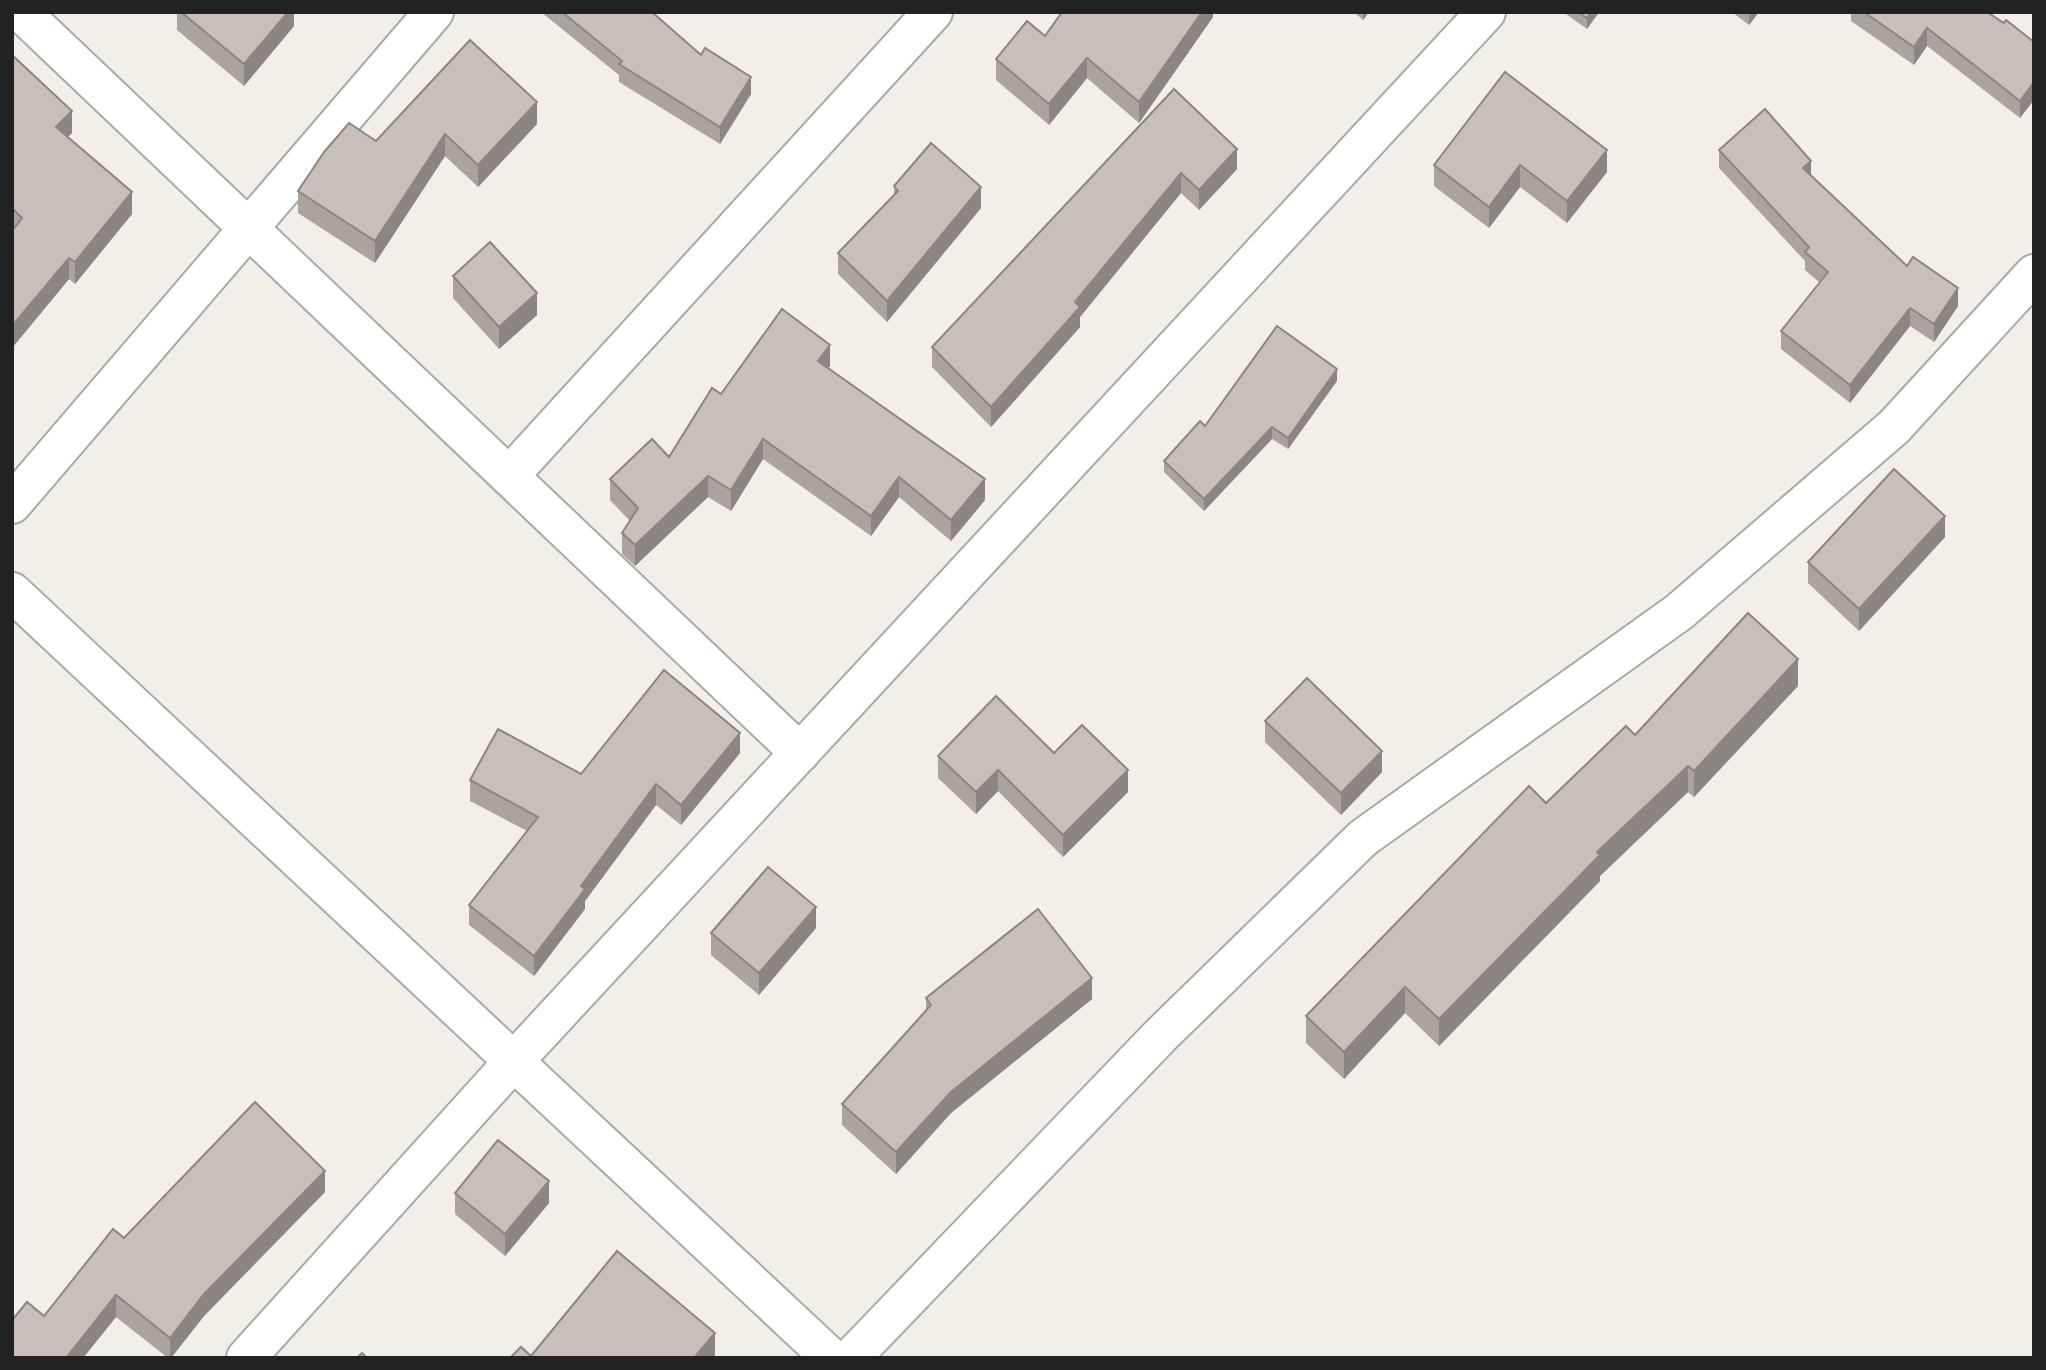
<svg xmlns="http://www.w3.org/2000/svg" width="2046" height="1370" font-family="Karla,sans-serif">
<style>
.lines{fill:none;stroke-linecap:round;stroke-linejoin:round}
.minor-casing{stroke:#a9a9a9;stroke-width:42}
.tertiary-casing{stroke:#a9a9a9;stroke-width:42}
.minor{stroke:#fff;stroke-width:38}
.tertiary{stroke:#fff;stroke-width:38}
.wall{fill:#aba49e}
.shaded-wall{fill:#8b8681}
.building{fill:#c7bfb8;stroke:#8b8681;stroke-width:2}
</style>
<rect width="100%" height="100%" fill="#f2efe9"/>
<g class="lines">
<defs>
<g id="minor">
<polyline points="21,12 800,753"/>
<polyline points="509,476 933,12"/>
<polyline points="12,504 434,12"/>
<polyline points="246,1358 514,1061 1486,12"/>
<polyline points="851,1358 1160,1036 1363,838 1679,612 1894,427 2034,274"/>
</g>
<polyline id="tertiary" points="12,592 831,1358"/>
</defs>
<use href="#minor" class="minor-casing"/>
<use href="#tertiary" class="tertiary-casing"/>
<use href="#minor" class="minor"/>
<use href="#tertiary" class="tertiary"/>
</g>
<g class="wall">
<polygon points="177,12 294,12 294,26 244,86 177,30"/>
<polygon points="541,12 652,12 701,55 751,94 720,144 619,82 619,75"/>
<polygon points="1213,12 1213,17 1139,123 1087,78 1049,125 996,80 996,59 1045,36"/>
<polygon points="1354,12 1369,12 1363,20"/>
<polygon points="1563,12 1599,12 1587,29"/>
<polygon points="1732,12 1759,12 1749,25"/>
<polygon points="1851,12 1987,12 2034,42 2020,118 1927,46 1914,65 1851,21"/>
<polygon points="12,55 72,133 67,137 132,214 75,284 69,279 12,348"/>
<polygon points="1505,72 1607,172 1567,223 1520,187 1489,228 1434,186 1434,165"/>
<polygon points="1174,89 1237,169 1199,210 1181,193 1080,317 1080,327 991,427 932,367 932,347"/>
<polygon points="537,124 478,187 445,156 375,263 298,213 298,191 376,141"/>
<polygon points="1719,150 1811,175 1907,266 1958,306 1934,342 1910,326 1850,403 1781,349 1781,331 1820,283 1805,270 1805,261 1719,168"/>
<polygon points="894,186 981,208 887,322 838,274 838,253 894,195"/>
<polygon points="453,276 537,315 499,349 453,298"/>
<polygon points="830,366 828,368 985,500 951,541 899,497 871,536 763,459 731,511 708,497 635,566 622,554 622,533 630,521 610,500 610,479 669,457 721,394"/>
<polygon points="1337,381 1288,449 1272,439 1204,511 1164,472 1164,461 1205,426"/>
<polygon points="1945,537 1859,631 1808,583 1808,562"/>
<polygon points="1798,686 1694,797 1688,792 1600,876 1600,881 1439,1046 1405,1013 1344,1079 1306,1043 1306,1016 1546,803 1635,735"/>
<polygon points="1265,721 1382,772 1341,815 1265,742"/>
<polygon points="740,753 681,825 656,805 585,901 585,909 534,976 469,925 469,905 527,831 470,801 470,780 581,774"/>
<polygon points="1054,753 1128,792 1063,857 998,791 976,814 938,778 938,756"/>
<polygon points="816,928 759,995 711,955 711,933"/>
<polygon points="926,998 1092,999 951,1113 896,1174 842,1125 842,1104 926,1010"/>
<polygon points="325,1192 204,1316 171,1358 168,1358 116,1317 83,1358 12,1358 44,1316 124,1238"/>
<polygon points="455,1193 549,1203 505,1256 455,1214"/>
</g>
<g class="shaded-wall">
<polygon points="288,12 294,12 294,26 244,86 244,64"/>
<polygon points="1202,12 1213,12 1213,17 1139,123 1139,102"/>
<polygon points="1363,12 1369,12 1363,20"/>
<polygon points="1591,12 1599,12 1587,29 1587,18"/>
<polygon points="1749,12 1759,12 1749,25"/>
<polygon points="1927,28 1927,46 1914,65 1914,47"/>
<polygon points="1087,58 1087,78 1049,125 1049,104"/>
<polygon points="751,77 751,94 720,144 720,127"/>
<polygon points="2034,82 2034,100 2020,118 2020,101"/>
<polygon points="537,102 537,124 478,187 478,165"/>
<polygon points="72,111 72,133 56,149 56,127"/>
<polygon points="445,134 445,156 375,263 375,241"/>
<polygon points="1237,149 1237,169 1199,210 1199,190"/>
<polygon points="1607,150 1607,172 1567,223 1567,201"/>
<polygon points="1811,161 1811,179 1803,168"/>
<polygon points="1520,165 1520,187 1489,228 1489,207"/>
<polygon points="1181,173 1181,193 1080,317 1080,327 991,427 991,407"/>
<polygon points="981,187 981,208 887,322 887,301"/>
<polygon points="132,192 132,214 75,284 75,262"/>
<polygon points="69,258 69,279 12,348 12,326"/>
<polygon points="1958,288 1958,306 1934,342 1934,324"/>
<polygon points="537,293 537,315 499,349 499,327"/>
<polygon points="1910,308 1910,326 1850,403 1850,385"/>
<polygon points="830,345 830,366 818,382 818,361"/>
<polygon points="1337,369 1337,381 1288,449 1288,438"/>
<polygon points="1272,427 1272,439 1204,511 1204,499"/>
<polygon points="763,439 763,459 731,511 731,490"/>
<polygon points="708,476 708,497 635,566 635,545"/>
<polygon points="899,477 899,497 871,536 871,516"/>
<polygon points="985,479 985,500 951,541 951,520"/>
<polygon points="1945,516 1945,537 1859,631 1859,609"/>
<polygon points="1798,659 1798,686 1694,797 1694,771"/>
<polygon points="740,733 740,753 681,825 681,805"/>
<polygon points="1382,751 1382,772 1341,815 1341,793"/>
<polygon points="1688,766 1688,792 1600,876 1600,881 1439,1046 1439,1019 1597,852"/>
<polygon points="998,770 998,791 976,814 976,792"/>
<polygon points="1128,770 1128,792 1063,857 1063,835"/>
<polygon points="656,784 656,805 585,901 585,909 534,976 534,956 581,886"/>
<polygon points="816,907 816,928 759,995 759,973"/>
<polygon points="1092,978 1092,999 951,1113 896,1174 896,1152 951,1092"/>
<polygon points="1405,987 1405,1013 1344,1079 1344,1052"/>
<polygon points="325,1171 325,1192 204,1316 171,1358 170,1358 170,1338 204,1294"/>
<polygon points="549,1181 549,1203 505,1256 505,1234"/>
<polygon points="116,1295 116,1317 83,1358 66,1358"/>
<polygon points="715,1333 715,1358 694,1358"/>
</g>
<g class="building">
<polygon points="181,12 288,12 244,64"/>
<polygon points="562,12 652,12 701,55 705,48 751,77 720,127 619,64 622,61"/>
<polygon points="1062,12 1202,12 1139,102 1087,58 1049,104 996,59 1027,21 1045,36"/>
<polygon points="1578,12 1591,12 1587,18"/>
<polygon points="1864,12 1987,12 2004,23 2006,20 2034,42 2034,82 2020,101 1927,28 1914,47"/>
<polygon points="470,40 537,102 478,165 445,134 375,241 298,191 324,152 349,123 376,141"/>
<polygon points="12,55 72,111 56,127 132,192 75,262 69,258 12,326 12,231 22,218 12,208"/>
<polygon points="1505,72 1607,150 1567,201 1520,165 1489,207 1434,165"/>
<polygon points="1174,89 1237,149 1199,190 1181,173 1075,302 1080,307 991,407 932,347"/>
<polygon points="1765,109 1811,161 1803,168 1907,266 1913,257 1958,288 1934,324 1910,308 1850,385 1781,331 1828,272 1805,252 1809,247 1719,150"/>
<polygon points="931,143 981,187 887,301 838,253 898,191 894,186"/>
<polygon points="490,242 537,293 499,327 453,276"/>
<polygon points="782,309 830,345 818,361 985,479 951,520 899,477 871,516 763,439 731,490 708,476 635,545 622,533 638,508 610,479 652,439 669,457 712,388 721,394"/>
<polygon points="1277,326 1337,369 1288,438 1272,427 1204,499 1164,461 1200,421 1205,426"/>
<polygon points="1894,469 1945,516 1859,609 1808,562"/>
<polygon points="1748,613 1798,659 1694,771 1688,766 1597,852 1600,855 1439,1019 1405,987 1344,1052 1306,1016 1529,786 1546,803 1626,726 1635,735"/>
<polygon points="664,670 740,733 681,805 656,784 581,886 585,889 534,956 469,905 538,817 470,780 498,729 581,774"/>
<polygon points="1307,678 1382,751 1341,793 1265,721"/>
<polygon points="996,696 1054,753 1082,725 1128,770 1063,835 998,770 976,792 938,756"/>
<polygon points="768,867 816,907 759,973 711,933"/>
<polygon points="1038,909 1092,978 951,1092 896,1152 842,1104 931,1005 926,998"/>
<polygon points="255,1102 325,1171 204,1294 170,1338 116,1295 66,1358 12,1358 12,1320 27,1302 44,1316 113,1229 124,1238"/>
<polygon points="498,1140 549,1181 505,1234 455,1193"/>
<polygon points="617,1251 715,1333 694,1358 510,1358 521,1347 531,1356"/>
<polygon points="362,1353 367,1358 357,1358"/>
</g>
<rect width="2046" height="1370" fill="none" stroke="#222222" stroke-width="28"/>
</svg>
